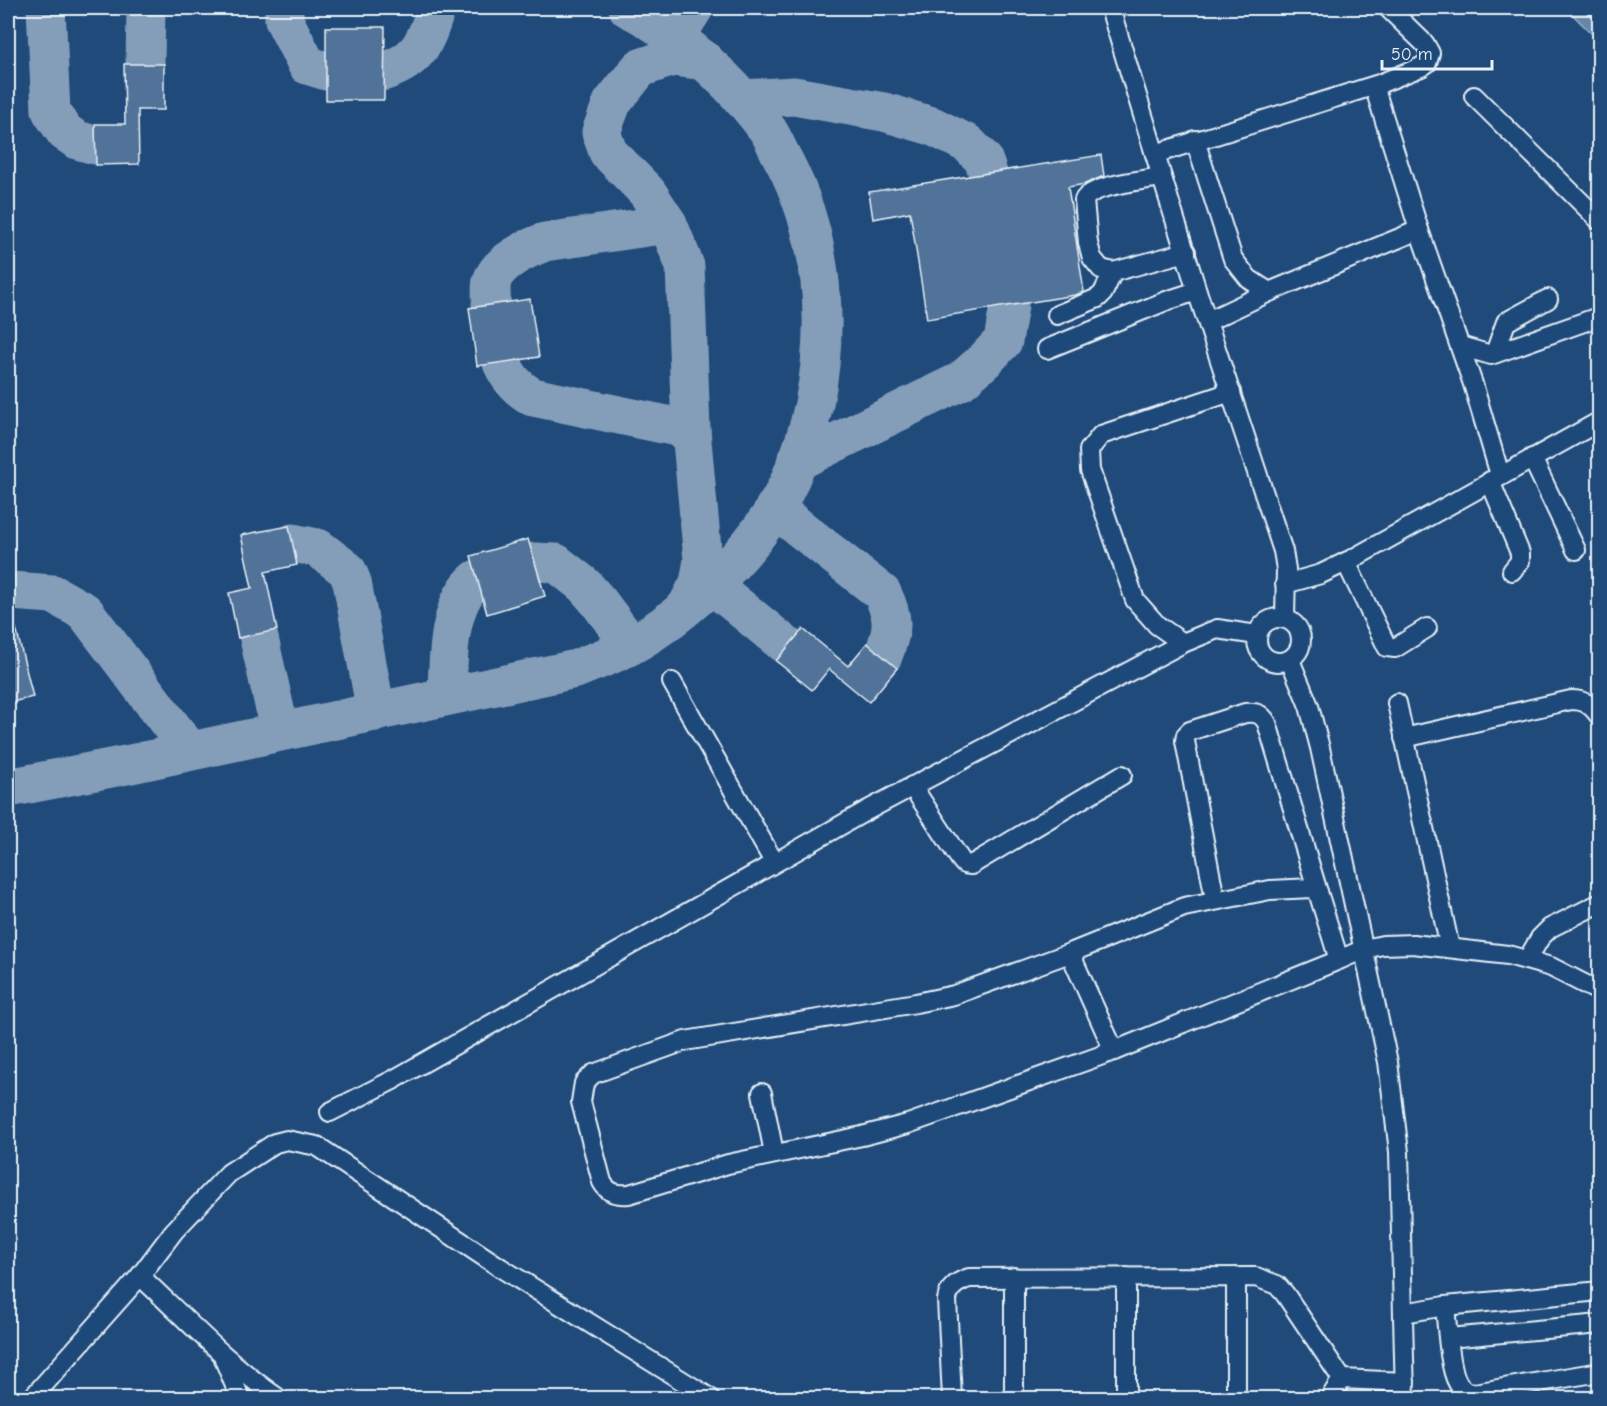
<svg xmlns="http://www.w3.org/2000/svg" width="1607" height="1406" font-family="'Comic Neue',sans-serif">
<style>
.water{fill:#6685a7;stroke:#9ab0c7;stroke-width:1.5}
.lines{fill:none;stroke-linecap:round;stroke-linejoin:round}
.taxiway{stroke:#849eb9;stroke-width:39}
.building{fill:#517399;stroke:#e8f1f8;stroke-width:1.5}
.minor-casing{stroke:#e8f1f8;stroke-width:22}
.minor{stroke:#1f4a7a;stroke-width:18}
</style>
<rect width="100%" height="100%" fill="#1f4a7a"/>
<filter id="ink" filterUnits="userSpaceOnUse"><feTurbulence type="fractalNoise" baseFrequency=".0167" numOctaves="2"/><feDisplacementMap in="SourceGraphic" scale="12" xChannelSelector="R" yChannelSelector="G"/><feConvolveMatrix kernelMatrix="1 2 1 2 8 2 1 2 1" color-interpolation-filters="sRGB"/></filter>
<g filter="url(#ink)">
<polygon class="water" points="1566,8 1599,8 1599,41"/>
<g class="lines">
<g class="taxiway">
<polyline points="46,8 51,111 65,132 77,140 95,145"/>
<polyline points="284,8 284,20 307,65 326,71"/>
<polyline points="675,38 694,8"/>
<polyline points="145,64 146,8"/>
<path d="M385,71C418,61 427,40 436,8"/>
<polyline points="742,99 794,96 884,112 932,126 968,144 983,159 988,173"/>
<path d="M491,305C492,297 490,288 492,281C498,262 528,248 545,242L668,224"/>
<path d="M502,363C509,379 518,389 533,397L691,430"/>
<polyline points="796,462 961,381 984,361 1003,341 1009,306"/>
<path d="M774,508L882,593C895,619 893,630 883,656"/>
<polyline points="293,543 318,548 347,570 352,582 376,712"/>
<polyline points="535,562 556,563 584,585 598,601 631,645"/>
<polyline points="711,584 788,647"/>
<polyline points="11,591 53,594 85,612 190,751"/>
<polyline points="688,604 699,583 703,560 691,430 685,266 668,224 647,192 608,152 601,132 612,103 640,68 673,57 705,61"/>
<polyline points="258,634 279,727"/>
<path d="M447,696C448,661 447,603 477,579"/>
<path d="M8,788L126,765L576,669C594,661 613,655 630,646C689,614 762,543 789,482C833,381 835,259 784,161C778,151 774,139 767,129C744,98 716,69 685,45C667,32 648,17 628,8"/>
</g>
</g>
<g class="building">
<polygon points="326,27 385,27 384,100 326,100"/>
<polygon points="124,64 164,64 164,110 138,110 139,164 96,165 95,124 125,124"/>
<polygon points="1101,155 1104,176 1085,184 1068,187 1084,292 1075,295 927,319 910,212 873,219 869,192"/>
<polygon points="530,299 539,357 477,366 469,308"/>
<polygon points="289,526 297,565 265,572 277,630 238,638 229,593 252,588 241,535"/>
<polygon points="528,539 545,596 487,614 471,556"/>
<polygon points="12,612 33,697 8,703 8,613"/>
<polygon points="803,629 848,666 867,643 897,668 869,702 829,669 812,690 776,661"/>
</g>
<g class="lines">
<defs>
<g id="minor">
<polyline points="1110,8 1197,291 1283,551 1286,569 1285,618"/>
<polyline points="1374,86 1419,230 1473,384 1500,475"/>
<polyline points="1474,96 1600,221"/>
<polyline points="1195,140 1233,259 1249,279 1269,292"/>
<polyline points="1155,154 1379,84 1421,67 1427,63 1430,53 1425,44 1388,8"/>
<path d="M1162,177C1145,180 1092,185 1084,200L1088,243L1092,258L1101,269L1113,272L1186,252"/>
<polyline points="1057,315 1098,298 1103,293 1113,272"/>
<polyline points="1208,321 1269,292 1419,230"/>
<polyline points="1460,346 1491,355 1598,317"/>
<polyline points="1047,349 1166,301 1197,291"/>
<polyline points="1495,353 1506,322 1548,299"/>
<polyline points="1532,458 1576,550"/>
<polyline points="1490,481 1520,553 1520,561 1512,571"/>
<polyline points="1346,562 1387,647 1395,648 1427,628"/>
<polyline points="1285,584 1321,574 1352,559 1600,421"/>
<circle cx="1279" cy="640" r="22"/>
<polyline points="1183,643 1157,625 1135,600 1090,470 1089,450 1101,435 1231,392"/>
<polyline points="1290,660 1309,706 1320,748 1388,1062 1399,1152 1405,1398"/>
<polyline points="672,682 774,862"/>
<polyline points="1397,703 1450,948"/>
<path d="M1404,738L1571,700C1585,700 1592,705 1600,717"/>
<polyline points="912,786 960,859 964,864 971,865 1122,775"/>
<path d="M1215,899L1185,741L1186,735L1190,731L1245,713C1256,712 1261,713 1267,723L1318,892"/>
<polyline points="1070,953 1114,1051"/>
<path d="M1339,960L1318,892L1313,888L1270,890L1184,907L1070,953L954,995L916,1003L685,1041L593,1074L584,1083L581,1102L602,1182C608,1193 616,1195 629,1194L728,1164L862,1136L908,1124L1114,1051L1339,960L1364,949L1383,945L1413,944L1456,949L1508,955L1551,967L1600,992"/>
<polyline points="1527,960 1540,938 1550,928 1600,903"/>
<polyline points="762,1093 774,1153"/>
<polyline points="330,1112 393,1080 866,811 1183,643 1217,629 1257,635"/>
<path d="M140,1276C185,1318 227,1363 278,1398"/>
<polyline points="1236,1277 1236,1398"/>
<path d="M1445,1306C1447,1324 1449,1369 1458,1383C1462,1390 1467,1392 1474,1393L1600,1372"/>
<polyline points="1403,1313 1445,1306 1600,1291"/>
<polyline points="1449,1338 1600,1324"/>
<polyline points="224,1359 240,1398"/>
<polyline points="1342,1379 1405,1382"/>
<polyline points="32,1398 140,1276 174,1231 229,1173 275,1143 287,1140 317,1146 501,1268 710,1398"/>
<path d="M952,1398L947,1300C949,1287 957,1282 969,1278L1256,1277L1277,1285L1285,1294L1342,1379L1330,1398"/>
<polyline points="1014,1398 1014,1277"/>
<polyline points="1126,1398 1126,1277"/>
</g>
</defs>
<use href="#minor" class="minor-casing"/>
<use href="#minor" class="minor"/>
</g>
</g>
<rect width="1607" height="1406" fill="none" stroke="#1f4a7a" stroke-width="30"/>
<rect x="15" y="15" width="1577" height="1376" fill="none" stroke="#e8f1f8" stroke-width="2" filter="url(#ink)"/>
<path d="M1382 60v9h110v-9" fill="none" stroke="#e8f1f8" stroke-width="3"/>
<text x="1391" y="60" font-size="18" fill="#e8f1f8" stroke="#1f4a7a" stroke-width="4.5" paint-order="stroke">50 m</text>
</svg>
